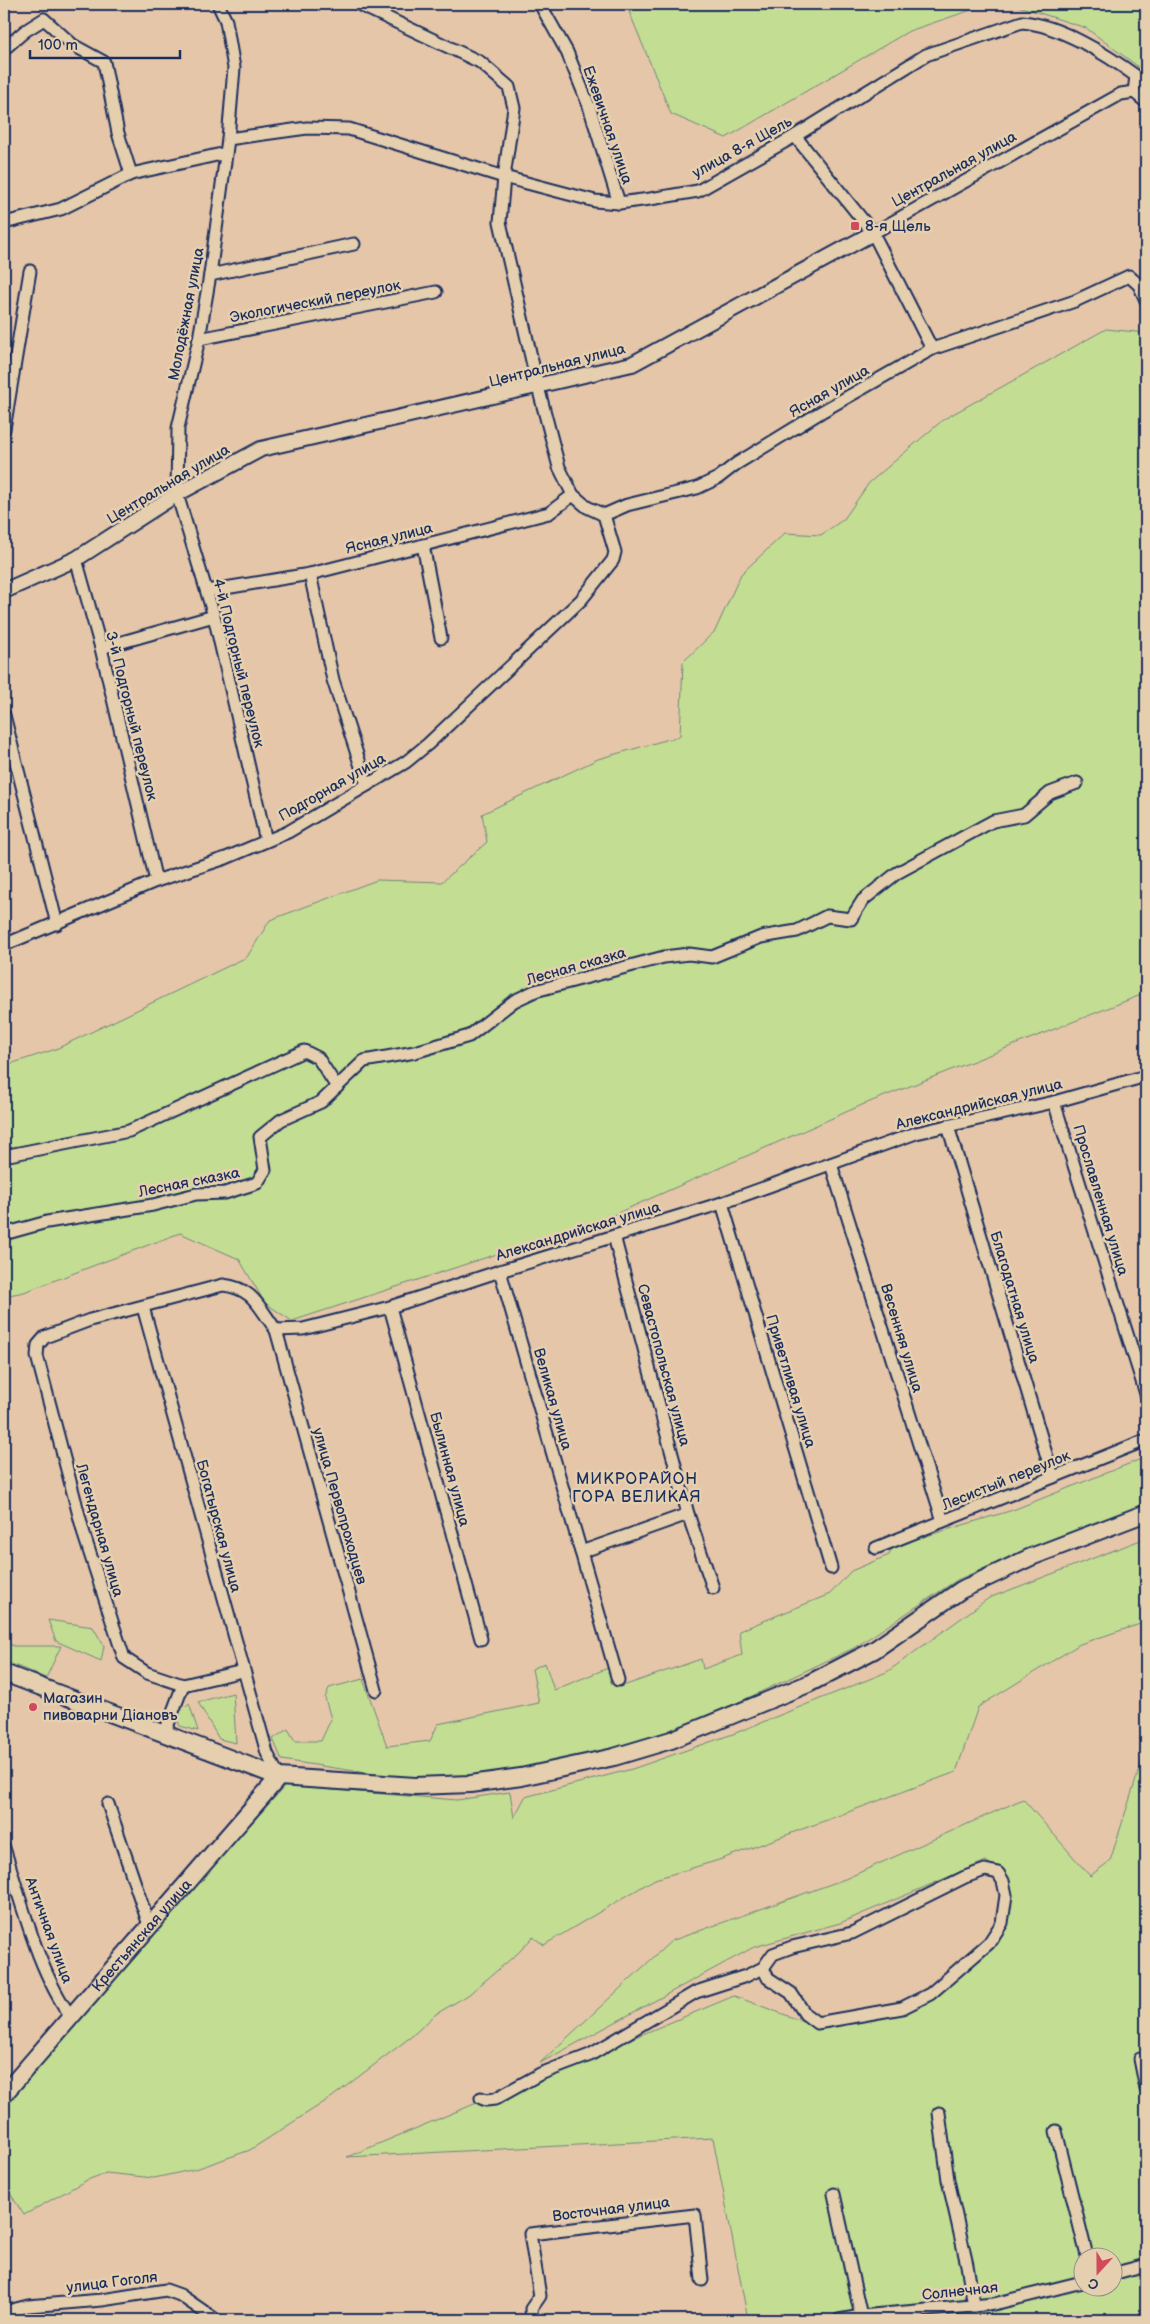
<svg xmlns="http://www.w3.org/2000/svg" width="1150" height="2324" font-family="'Balsamiq Sans',sans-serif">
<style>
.green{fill:#c3dd93;stroke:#6f8678;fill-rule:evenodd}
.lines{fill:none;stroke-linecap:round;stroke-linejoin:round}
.minor-casing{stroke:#1b2f5e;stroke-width:15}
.tertiary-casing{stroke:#1b2f5e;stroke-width:18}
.secondary-casing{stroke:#1b2f5e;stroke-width:20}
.minor{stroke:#e5cfae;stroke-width:11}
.tertiary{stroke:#e5cfae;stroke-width:14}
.secondary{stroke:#e5cfae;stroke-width:16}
.poi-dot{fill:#d1495b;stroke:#e5cfae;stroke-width:2}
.labels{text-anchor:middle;stroke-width:5;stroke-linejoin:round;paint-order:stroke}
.street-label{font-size:15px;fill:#1b2f5e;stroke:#e5cfae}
.poi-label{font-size:15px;fill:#1b2f5e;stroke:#e5cfae;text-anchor:start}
.neighbourhood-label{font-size:16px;letter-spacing:1px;fill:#1b2f5e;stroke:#e5cfae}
</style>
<rect width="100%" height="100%" fill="#e6c6a9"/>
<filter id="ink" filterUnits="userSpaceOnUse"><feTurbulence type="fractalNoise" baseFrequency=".02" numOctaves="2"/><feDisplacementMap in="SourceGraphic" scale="10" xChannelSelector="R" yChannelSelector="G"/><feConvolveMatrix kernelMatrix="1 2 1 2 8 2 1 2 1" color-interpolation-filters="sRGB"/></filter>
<g filter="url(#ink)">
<g class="green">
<polygon points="626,4 989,4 909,31 726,138 671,114"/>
<polygon points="1012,4 1146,4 1146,77 1136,65 1086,28"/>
<polygon points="1106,329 1146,333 1146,993 862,1105 604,1219 292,1321 265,1303 239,1259 180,1233 24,1292 4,1296 4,1066 56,1049 247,957 270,920 377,880 442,882 487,842 482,814 598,759 680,736 683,662 715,631 741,574 785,533 821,535 844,519 869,483 944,419"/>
<polygon points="1146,1457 1146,1508 1048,1541 957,1580 854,1648 699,1721 629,1747 508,1772 449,1778 394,1777 282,1760 273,1739 288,1729 295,1741 321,1741 331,1719 325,1698 329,1688 363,1679 387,1746 430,1741 438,1724 539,1703 532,1669 545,1663 554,1690 608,1668 620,1687 701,1659 703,1669 742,1655 739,1631 830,1594 851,1571 889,1555 893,1546 1013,1510"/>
<polygon points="1146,1538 1146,1622 1080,1644 978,1707 956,1772 719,1860 655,1879 544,1945 533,1937 518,1953 468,1995 436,2014 412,2036 332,2097 250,2150 196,2169 154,2178 106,2173 87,2180 24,2215 4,2184 4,2107 195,1886 285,1786 457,1800 510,1792 514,1818 525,1797 632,1769 733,1734 887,1672 989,1598"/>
<polygon points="48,1620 93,1627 104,1646 101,1661 56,1641"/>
<polygon points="4,1642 14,1646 61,1646 46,1678 4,1661"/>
<polygon points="233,1693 236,1743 219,1739 198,1702"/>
<polygon points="189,1703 198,1731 180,1726 176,1716"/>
<path d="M1146,1748V2320H748L713,2138L347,2157L734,1996L818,2027L931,1997L997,1927L1007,1878L986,1861L840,1923L754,1947L540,2063L671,1941L845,1879L1023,1799L1090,1876L1110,1861ZM1082,2256H1112V2286H1082Z"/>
</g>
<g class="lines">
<defs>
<g id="minor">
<polyline points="218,4 226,21 234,68 228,139 210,275 199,339 178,428 177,494 214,616 266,841"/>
<polyline points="540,4 567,52 589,106 619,203"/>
<polyline points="4,49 25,31 44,19 73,45 104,62 118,133 131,174"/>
<polyline points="795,136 873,233 932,349"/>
<path d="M228,139L307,128L349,129L504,177L595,201L619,203L650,199L698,191L795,136L926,55L1022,22C1059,25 1106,54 1136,76L1134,92"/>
<polyline points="4,223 61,209 131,174 226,153"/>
<polyline points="873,233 1121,94 1134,92 1146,102"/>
<polyline points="210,275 354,244"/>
<polyline points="199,339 436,292"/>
<polyline points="4,429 30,271"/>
<polyline points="604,515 627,505 697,488 718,478 736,464 821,412 932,349 1075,301 1129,276 1139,285 1146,300"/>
<polyline points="423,545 441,638"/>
<polyline points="76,559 101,648 156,881"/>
<polyline points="310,574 333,680 367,785"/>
<polyline points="207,591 310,574 549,513 573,495"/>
<polyline points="101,648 214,616"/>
<polyline points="4,715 57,924"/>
<polyline points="4,945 156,881 226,858 288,832 406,762 428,744 581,600 613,560 615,552 604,515 587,507 573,495 559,467 538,387 500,222 504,177 514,108 509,87 480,62 358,4"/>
<polyline points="1054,1102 1146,1394"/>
<polyline points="948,1126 1053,1477"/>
<polyline points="4,1156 129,1131 304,1051 318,1058 337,1087"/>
<polyline points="831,1164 943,1521"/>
<polyline points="722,1203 831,1568"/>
<polyline points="4,1234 47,1222 153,1205 196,1194 225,1193 257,1183 265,1170 260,1137 281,1120 321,1102 364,1061 415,1052 469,1036 514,1001 535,991 664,957 689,954 712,957 761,937 797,931 827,916 851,919 863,900 897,873 993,821 1024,815 1050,793 1077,783"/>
<polyline points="614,1236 688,1514 713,1588"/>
<polyline points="500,1271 618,1680"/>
<polyline points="143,1307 267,1753 279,1777"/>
<polyline points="390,1307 481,1639"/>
<polyline points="276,1330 376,1690"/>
<polyline points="876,1548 1146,1440"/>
<polyline points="581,1552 688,1514"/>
<path d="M183,1685L147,1673L124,1658L85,1538L37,1356L38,1345L45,1337L90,1320L223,1285C253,1288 259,1307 276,1330L303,1329L390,1307L500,1271L722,1203L916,1133L1054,1102L1146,1076"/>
<polyline points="183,1685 243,1671"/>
<polyline points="164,1735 183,1685"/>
<polyline points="108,1804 150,1928"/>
<path d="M4,1848C22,1903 38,1972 72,2018"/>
<polyline points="1140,2059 1146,2089"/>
<polyline points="481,2098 486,2100 495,2099 540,2074 590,2055 696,1992 746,1976 763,1968 773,1954 792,1947 852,1933 965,1877 985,1870 998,1873 1003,1881 1006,1895 1002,1923 989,1943 930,1994 902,2008 817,2023 805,2014 791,1993 768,1978 763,1968"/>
<polyline points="939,2113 948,2180 967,2265 974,2306"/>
<polyline points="1056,2131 1087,2256"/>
<polyline points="834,2194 861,2316"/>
<polyline points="1112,2274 1146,2265"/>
<polyline points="4,2312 28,2306 102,2300 166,2290 180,2295 216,2320"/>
<polyline points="532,2320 531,2309 540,2296 530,2234 695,2215 702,2280"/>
<polyline points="839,2320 861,2316 994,2304 1082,2282"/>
</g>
<polyline id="tertiary" points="4,591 76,559 177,494 261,449 632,364 873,233"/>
<g id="secondary">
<polyline points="4,1673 279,1777 415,1786 471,1784 521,1777 614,1757 671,1740 808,1684 874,1650 961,1590 1031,1557 1146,1513"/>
<path id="s1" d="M4,2094L279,1777"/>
</g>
</defs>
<use href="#minor" class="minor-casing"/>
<use href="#tertiary" class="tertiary-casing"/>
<use href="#secondary" class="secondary-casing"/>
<use href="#minor" class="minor"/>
<use href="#tertiary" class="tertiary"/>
<use href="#secondary" class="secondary"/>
</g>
</g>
<g class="poi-dot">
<rect x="850" y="221" width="10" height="10" rx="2.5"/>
<circle cx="33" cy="1707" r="5"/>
</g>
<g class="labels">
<g class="street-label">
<text transform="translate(608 125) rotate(71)" y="5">Ежевичная улица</text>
<text transform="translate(742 147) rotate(-29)" y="5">улица 8-я Щель</text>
<text transform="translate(954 169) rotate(-29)" y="5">Центральная улица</text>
<text transform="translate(315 301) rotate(-11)" y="5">Экологический переулок</text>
<text transform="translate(186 314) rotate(-79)" y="5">Молодёжная улица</text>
<text transform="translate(557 365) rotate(-14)" y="5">Центральная улица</text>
<text transform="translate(829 391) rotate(-30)" y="5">Ясная улица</text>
<text transform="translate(168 484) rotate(-31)" y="5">Центральная улица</text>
<text transform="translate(389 538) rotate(-14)" y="5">Ясная улица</text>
<text transform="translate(239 663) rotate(76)" y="5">4-й Подгорный переулок</text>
<text transform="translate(132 716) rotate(76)" y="5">3-й Подгорный переулок</text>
<text transform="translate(332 787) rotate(-30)" y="5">Подгорная улица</text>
<text transform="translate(576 966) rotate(-16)" y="5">Лесная сказка</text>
<text transform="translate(979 1104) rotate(-14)" y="5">Александрийская улица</text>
<text transform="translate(189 1182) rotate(-11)" y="5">Лесная сказка</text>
<text transform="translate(1101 1200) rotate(73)" y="5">Прославленная улица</text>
<text transform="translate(578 1231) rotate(-17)" y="5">Александрийская улица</text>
<text transform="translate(1015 1297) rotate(73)" y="5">Благодатная улица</text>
<text transform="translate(902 1338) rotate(73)" y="5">Весенняя улица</text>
<text transform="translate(664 1365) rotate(75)" y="5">Севастопольская улица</text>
<text transform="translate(791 1381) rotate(73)" y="5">Приветливая улица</text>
<text transform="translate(553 1399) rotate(74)" y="5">Великая улица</text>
<text transform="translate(450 1469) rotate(75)" y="5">Былинная улица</text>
<text transform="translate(1006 1480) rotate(-22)" y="5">Лесистый переулок</text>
<text transform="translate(340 1506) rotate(74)" y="5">улица Первопроходцев</text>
<text transform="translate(219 1526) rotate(75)" y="5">Богатырская улица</text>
<text transform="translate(100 1530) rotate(74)" y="5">Легендарная улица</text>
<text transform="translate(49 1930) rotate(70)" y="5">Античная улица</text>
<text dy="5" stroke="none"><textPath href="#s1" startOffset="210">Крестьянская улица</textPath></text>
<text transform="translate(611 2209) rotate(-7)" y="5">Восточная улица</text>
<text transform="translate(112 2282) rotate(-7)" y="5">улица Гоголя</text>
<text transform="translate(960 2291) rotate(-6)" y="5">Солнечная</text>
</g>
<g class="poi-label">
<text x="865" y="231">8-я Щель</text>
<text x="43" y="1703">Магазин<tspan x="43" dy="17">пивоварни Дiановъ</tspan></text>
</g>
<g class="neighbourhood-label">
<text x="637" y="1484">МИКРОРАЙОН<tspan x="637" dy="18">ГОРА ВЕЛИКАЯ</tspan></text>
</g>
</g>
<rect width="1150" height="2324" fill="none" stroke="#e5cfae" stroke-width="20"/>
<rect x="10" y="10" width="1130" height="2304" fill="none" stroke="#1b2f5e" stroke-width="2" filter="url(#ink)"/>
<g transform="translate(1098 2272) rotate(201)"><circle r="24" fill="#e5cfae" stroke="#948f8e"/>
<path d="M0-4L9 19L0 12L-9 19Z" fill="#d1495b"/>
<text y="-8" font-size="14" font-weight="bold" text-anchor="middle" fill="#1b2f5e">С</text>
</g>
<path d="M30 50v8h150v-8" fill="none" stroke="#1b2f5e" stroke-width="2.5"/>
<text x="38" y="50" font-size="15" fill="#1b2f5e" stroke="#e5cfae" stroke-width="4" paint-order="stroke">100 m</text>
</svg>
